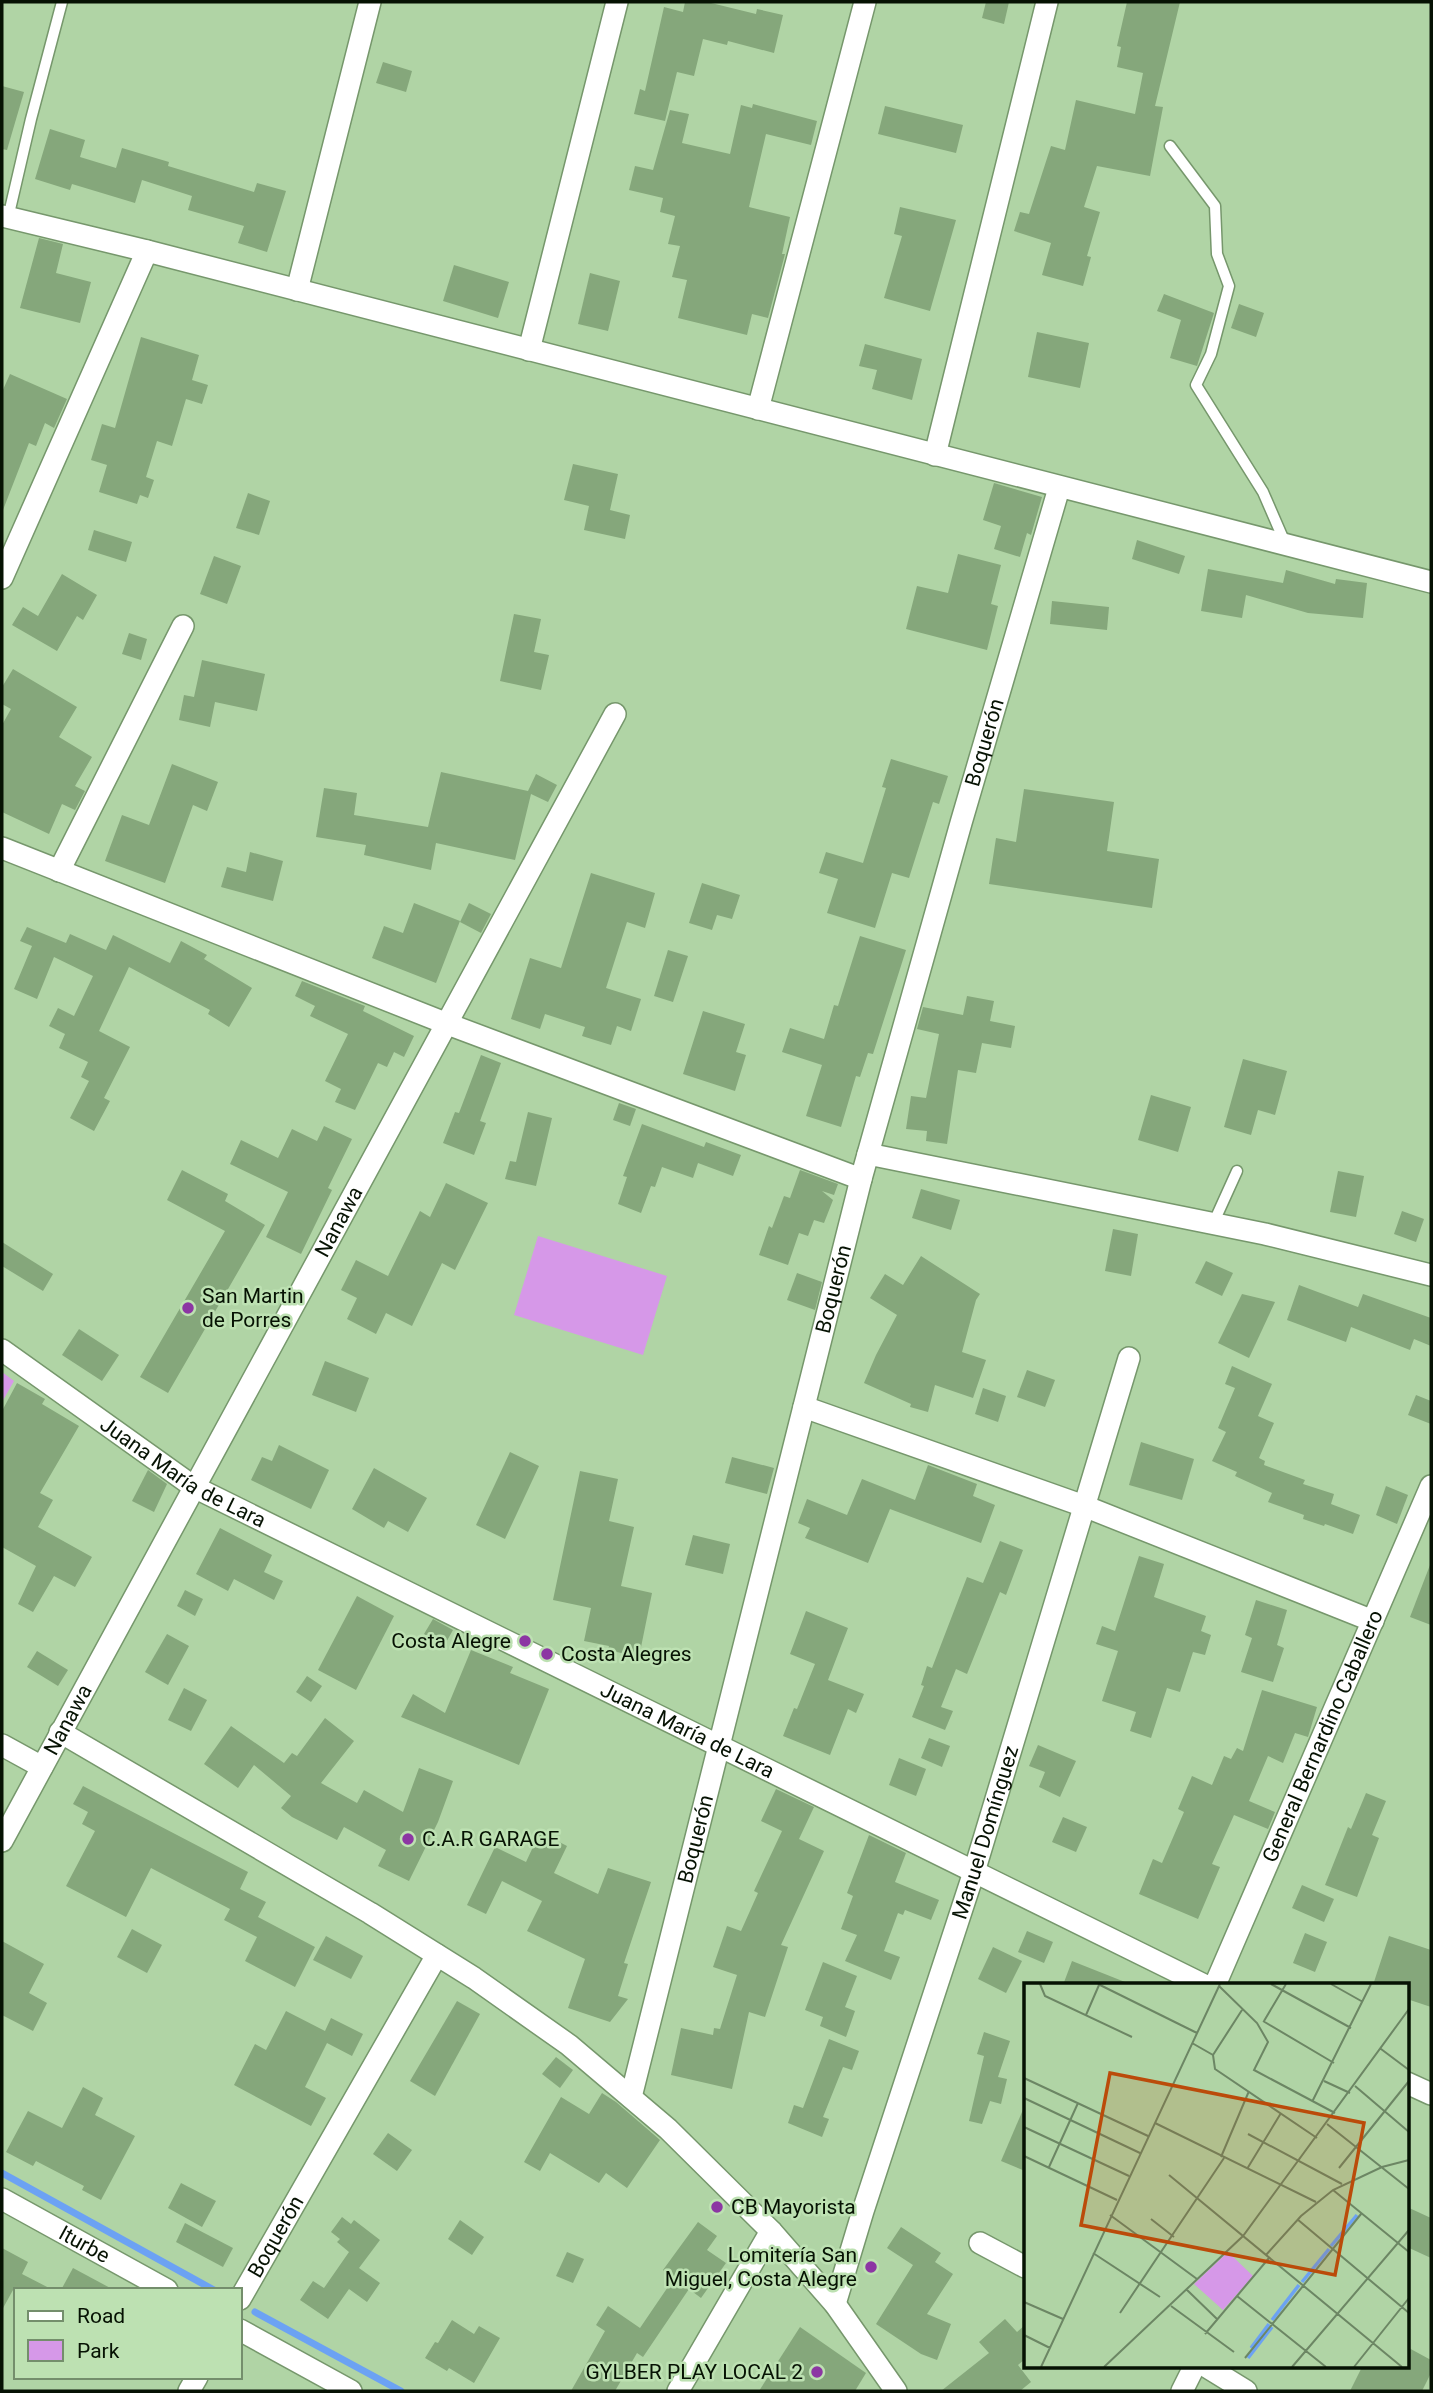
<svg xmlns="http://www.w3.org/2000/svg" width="1433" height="2393" font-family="Roboto,sans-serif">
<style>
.green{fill:#d698e8}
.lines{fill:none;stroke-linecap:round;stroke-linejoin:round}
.stream{stroke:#6ca2f3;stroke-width:7}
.building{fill:#85a77b}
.service-casing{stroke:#76976c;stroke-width:13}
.minor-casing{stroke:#76976c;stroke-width:24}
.service{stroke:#fff;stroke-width:10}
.minor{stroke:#fff;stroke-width:21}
.poi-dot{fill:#8c36a3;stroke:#bde1b2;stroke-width:2.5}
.labels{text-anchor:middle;stroke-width:5;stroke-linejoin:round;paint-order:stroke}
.street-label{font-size:21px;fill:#061203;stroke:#bde1b2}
.poi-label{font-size:21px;fill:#061203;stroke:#bde1b2;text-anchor:start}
.inset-river{fill:none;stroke:#6ca2f3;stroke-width:3.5}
.inset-road{fill:none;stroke:#6c8664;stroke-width:2}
.view{fill:#bb4b0a;fill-opacity:0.15;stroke:#bb4b0a;stroke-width:3.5}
.inset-edge{fill:none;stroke:#061203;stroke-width:3.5}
</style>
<rect width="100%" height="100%" fill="#b0d4a5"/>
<g class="green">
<polygon points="538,1236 667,1276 643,1355 514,1315"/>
<polygon points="2,1372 14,1381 2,1402"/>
</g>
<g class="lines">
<g class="stream">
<polyline points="2,2173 214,2290"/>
<polyline points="255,2312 401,2391"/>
</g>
</g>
<g class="building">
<polygon points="685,2 707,2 756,14 757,9 783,15 774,53 728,41 727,45 703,39 694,76 677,72 665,121 634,114 640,89 645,91 664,7 683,12"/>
<polygon points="986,2 1009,2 1004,24 982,18"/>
<polygon points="1127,2 1180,2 1155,106 1163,107 1150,176 1097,166 1084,207 1100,212 1087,256 1091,257 1083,286 1042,275 1051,243 1014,231 1020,212 1029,214 1051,146 1065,150 1076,100 1135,114 1143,73 1117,67 1121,47 1117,46"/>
<polygon points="383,62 412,71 406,92 376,83"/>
<polygon points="2,86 24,92 7,150 2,149"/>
<polygon points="753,104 817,121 811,145 766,134 749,207 790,217 782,254 785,254 768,318 752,314 747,335 678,318 687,280 672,277 680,246 668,244 675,216 660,212 663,198 629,190 635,166 653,170 670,110 689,114 682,143 730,154 741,105 752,108"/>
<polygon points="885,106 963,125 956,153 878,134"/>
<polygon points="50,129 85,140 80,157 116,168 122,148 169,162 168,166 254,192 257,183 286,191 267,252 238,243 244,226 188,210 192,196 142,180 135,203 72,184 70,190 35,179"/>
<polygon points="900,207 956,220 930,311 884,298 902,236 894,234"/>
<polygon points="39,238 63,244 56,273 91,282 80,323 20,308"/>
<polygon points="454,265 509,282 498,318 443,301"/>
<polygon points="590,273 620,281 608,331 578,324"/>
<polygon points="1164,294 1214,313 1197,366 1170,358 1181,320 1157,311"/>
<polygon points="1239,304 1264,313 1256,337 1231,328"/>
<polygon points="1037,332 1089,343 1080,388 1028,377"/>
<polygon points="141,337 199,355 192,380 208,385 202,404 186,399 172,446 157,441 146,477 154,480 148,498 140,495 137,504 99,492 107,465 91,460 102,424 115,428"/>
<polygon points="865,344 922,359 912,400 872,389 877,370 859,366"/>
<polygon points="10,374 67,399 54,428 45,423 36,446 29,443 3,510 2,392"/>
<polygon points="573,464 618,474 610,510 630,515 625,539 584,530 589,506 564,500"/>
<polygon points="994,483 1042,497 1031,535 1027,533 1020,557 994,549 1001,526 983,520"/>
<polygon points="248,493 270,501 259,535 236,528"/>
<polygon points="94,530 132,542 126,562 88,550"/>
<polygon points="1137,540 1185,556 1179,574 1132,559"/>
<polygon points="958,554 1001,565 991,604 998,606 987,650 906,629 917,586 948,593"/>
<polygon points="214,556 241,566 227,604 200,594"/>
<polygon points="1208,569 1283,583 1286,570 1335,584 1336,579 1367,583 1363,618 1308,613 1246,595 1242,618 1201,611"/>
<polygon points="62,574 97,595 83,620 77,616 57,651 12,625 23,607 38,616"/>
<polygon points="1052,601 1109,607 1107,630 1050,624"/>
<polygon points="514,614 541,619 534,652 549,655 541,690 500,681"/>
<polygon points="129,633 147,639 141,660 122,654"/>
<polygon points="202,660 265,674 257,711 215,702 210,727 179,720 184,695 194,697"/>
<polygon points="13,669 77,707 59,737 92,757 75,786 85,791 75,810 62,804 49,834 2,812 2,725 11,709 2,704 2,687"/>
<polygon points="891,759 948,776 939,804 933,802 909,878 892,873 875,928 827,913 838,879 819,873 826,852 863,863 886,788 882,787"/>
<polygon points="172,764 218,782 207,811 193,805 165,883 105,861 122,815 149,825"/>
<polygon points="441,772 528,791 536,774 557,785 548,802 531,794 515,860 436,843 431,870 364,855 366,845 316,837 324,788 357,793 354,815 428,827"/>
<polygon points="1024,789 1114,802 1107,851 1159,859 1152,908 989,884 996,838 1016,842"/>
<polygon points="250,852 283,861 273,901 221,887 227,867 246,872"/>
<polygon points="591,873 655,893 645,928 627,922 606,988 641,999 631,1031 617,1026 611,1045 582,1036 585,1027 545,1014 540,1029 511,1019 530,958 561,968"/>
<polygon points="702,883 740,895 732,919 717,915 712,930 689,923"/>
<polygon points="414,903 460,921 436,983 372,958 384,926 403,933"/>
<polygon points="469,903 491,914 481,933 460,922"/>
<polygon points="27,927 66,943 70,934 106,950 113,935 170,963 181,941 207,955 204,959 252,988 229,1027 208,1014 210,1010 129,967 99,1031 130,1047 104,1098 110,1101 94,1131 70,1118 89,1081 81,1077 88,1062 59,1048 65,1034 49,1026 58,1008 74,1016 93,976 54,957 37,999 14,989 32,946 20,941"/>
<polygon points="860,936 906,950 873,1054 868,1053 860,1077 856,1076 841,1127 806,1116 822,1065 782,1052 790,1028 824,1039 834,1005 838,1006"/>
<polygon points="668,950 688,956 673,1002 654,996"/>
<polygon points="302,981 365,1006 363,1011 414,1036 404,1057 394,1052 387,1067 378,1063 355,1110 335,1102 341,1089 325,1081 348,1034 310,1016 315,1006 295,996"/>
<polygon points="967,996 994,1001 990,1021 1015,1026 1011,1048 982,1043 976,1073 958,1070 947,1144 926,1141 927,1131 906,1129 911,1096 926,1098 939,1034 917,1029 923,1007 963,1015"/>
<polygon points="703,1011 745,1024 736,1052 746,1055 735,1091 683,1074"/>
<polygon points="481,1055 501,1063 480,1121 486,1123 474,1155 443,1143 455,1112 459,1113"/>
<polygon points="1243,1059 1287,1071 1275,1115 1258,1110 1251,1135 1224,1127"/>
<polygon points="1151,1095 1191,1107 1178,1152 1138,1140"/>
<polygon points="619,1103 636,1109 630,1126 613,1120"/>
<polygon points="528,1112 552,1118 536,1186 505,1179 510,1161 516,1162"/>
<polygon points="642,1124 704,1147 706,1142 741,1155 733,1176 698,1163 693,1178 662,1167 655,1187 651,1186 641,1213 618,1204 627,1177 623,1176"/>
<polygon points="324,1126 352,1139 328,1188 332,1190 301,1254 266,1237 288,1192 230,1164 241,1140 278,1158 292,1129 317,1141"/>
<polygon points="182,1170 228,1194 225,1201 265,1225 168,1393 140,1377 225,1231 167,1200"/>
<polygon points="800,1170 838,1184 834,1195 822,1191 833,1200 824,1223 814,1220 808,1236 799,1233 788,1265 759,1255 769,1226 772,1228 784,1196 790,1198"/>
<polygon points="1338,1171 1364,1176 1356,1217 1330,1212"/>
<polygon points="446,1183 488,1203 455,1270 442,1263 412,1326 386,1313 376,1334 347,1319 357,1298 341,1290 356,1260 388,1276 420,1211 430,1217"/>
<polygon points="921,1189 960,1200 951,1230 912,1218"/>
<polygon points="1402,1211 1424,1219 1416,1242 1394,1234"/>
<polygon points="1113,1229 1138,1234 1131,1276 1105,1271"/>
<polygon points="2,1242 53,1274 43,1291 2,1266"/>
<polygon points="921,1256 980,1294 976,1300 962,1352 986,1360 973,1398 935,1385 928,1412 910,1407 911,1404 864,1383 876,1355 897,1315 870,1298 885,1274 903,1285"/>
<polygon points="1206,1261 1233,1273 1222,1296 1195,1283"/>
<polygon points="797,1273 822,1282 815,1310 787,1300"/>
<polygon points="1299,1285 1358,1307 1363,1294 1431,1318 1431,1346 1414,1339 1410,1350 1351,1327 1346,1342 1287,1320"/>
<polygon points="1242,1294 1275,1302 1249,1358 1218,1343"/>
<polygon points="79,1329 119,1355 102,1381 62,1355"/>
<polygon points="325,1361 369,1378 356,1412 312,1395"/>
<polygon points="1232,1366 1272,1384 1258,1416 1274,1423 1259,1458 1265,1461 1264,1465 1305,1480 1303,1484 1334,1494 1331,1504 1360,1515 1353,1534 1325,1524 1324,1526 1303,1519 1304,1515 1268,1502 1272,1493 1235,1476 1237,1472 1212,1461 1226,1432 1218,1428 1235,1388 1225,1384"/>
<polygon points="1027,1370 1055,1380 1045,1407 1017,1397"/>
<polygon points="17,1383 45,1399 42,1404 79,1426 40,1493 53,1500 38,1527 92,1557 75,1587 54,1576 33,1612 18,1604 36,1566 2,1547 2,1411"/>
<polygon points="983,1388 1006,1396 998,1422 975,1414"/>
<polygon points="1416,1395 1431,1401 1431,1424 1408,1415"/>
<polygon points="1141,1442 1194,1459 1182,1500 1129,1485"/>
<polygon points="279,1445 329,1470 311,1509 251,1480 262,1457 272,1461"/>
<polygon points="510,1452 539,1466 505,1539 476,1525"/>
<polygon points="732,1457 774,1468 767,1494 725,1483"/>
<polygon points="928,1465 977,1484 973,1496 995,1505 981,1543 890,1509 868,1563 805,1538 810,1528 798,1523 807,1499 847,1515 862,1479 915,1500"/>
<polygon points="374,1468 427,1498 408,1532 388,1521 384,1528 352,1509"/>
<polygon points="148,1470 167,1484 154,1512 132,1501"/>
<polygon points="580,1471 618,1479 609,1521 634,1527 621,1586 652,1593 639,1657 608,1650 609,1646 584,1641 591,1608 553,1600"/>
<polygon points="1386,1486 1408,1495 1397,1524 1376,1515"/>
<polygon points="220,1528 272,1555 264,1572 283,1581 274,1600 234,1579 228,1591 196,1574"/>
<polygon points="693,1535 730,1544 723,1574 685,1565"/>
<polygon points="1000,1541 1023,1550 1006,1595 1000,1592 967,1674 956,1669 941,1707 953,1711 945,1730 912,1717 924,1686 921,1685 927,1666 932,1668 967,1577 983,1583"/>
<polygon points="1139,1556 1164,1564 1154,1597 1206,1616 1201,1631 1211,1635 1205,1655 1193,1652 1180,1692 1167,1688 1151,1738 1130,1731 1136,1712 1102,1701 1118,1651 1096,1644 1102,1626 1115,1631"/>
<polygon points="1430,1565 1431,1565 1431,1625 1410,1617"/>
<polygon points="185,1590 203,1599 195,1616 177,1606"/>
<polygon points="357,1596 394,1616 356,1690 318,1670"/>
<polygon points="1256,1600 1287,1610 1277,1645 1284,1648 1273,1682 1241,1672 1252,1638 1245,1635"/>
<polygon points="806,1611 848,1628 828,1680 864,1694 856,1713 848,1709 830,1755 783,1736 794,1708 797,1709 815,1664 790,1654"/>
<polygon points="433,1619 453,1630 444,1646 424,1634"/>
<polygon points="167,1634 189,1646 168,1685 145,1672"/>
<polygon points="471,1650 513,1667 510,1673 549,1689 519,1765 401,1717 413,1694 445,1713"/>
<polygon points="37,1651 68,1670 58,1686 27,1667"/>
<polygon points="307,1676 322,1686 311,1702 296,1692"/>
<polygon points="184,1688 207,1700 191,1731 168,1720"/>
<polygon points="1262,1690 1317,1707 1308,1737 1295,1733 1283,1763 1268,1756 1249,1801 1275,1812 1268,1829 1234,1815 1212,1864 1220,1867 1198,1919 1139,1894 1153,1859 1162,1863 1184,1812 1178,1809 1192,1776 1212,1785 1224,1756 1231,1759 1237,1748 1243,1751"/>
<polygon points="325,1718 354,1741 321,1783 357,1803 364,1790 403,1812 419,1768 453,1781 438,1822 409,1881 378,1866 386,1850 344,1827 337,1840 292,1817 281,1808 291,1796 254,1765 238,1788 204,1764 231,1726 284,1763 292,1753 297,1756"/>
<polygon points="929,1738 950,1746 942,1767 921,1758"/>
<polygon points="1038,1745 1076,1761 1060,1797 1039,1787 1045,1772 1029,1766"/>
<polygon points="899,1758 926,1769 916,1796 889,1785"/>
<polygon points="83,1786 248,1872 240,1889 266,1902 258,1917 315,1947 295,1987 245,1961 257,1937 224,1920 230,1909 151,1868 126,1917 66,1886 95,1831 82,1824 88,1812 73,1804"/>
<polygon points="776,1789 814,1807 799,1839 824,1851 781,1945 788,1947 765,2017 749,2012 732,2089 671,2075 681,2028 713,2035 714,2028 720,2029 737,1975 713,1967 727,1926 741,1931 758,1893 754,1891 782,1831 761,1821"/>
<polygon points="1366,1793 1386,1801 1372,1835 1379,1838 1357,1897 1325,1885 1348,1827 1351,1829"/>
<polygon points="1063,1817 1087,1827 1076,1852 1052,1842"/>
<polygon points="540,1832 567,1846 554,1873 598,1894 608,1868 651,1882 624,1963 628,1964 618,1996 628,1999 610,2022 568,2008 585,1959 527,1931 542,1901 502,1881 486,1914 467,1905 495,1847 526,1862"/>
<polygon points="869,1835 906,1853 895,1882 939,1900 931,1920 905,1910 903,1915 898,1913 884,1951 900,1957 891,1980 845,1961 857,1935 841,1929 853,1896 847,1893"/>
<polygon points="1302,1885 1334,1899 1324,1922 1292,1908"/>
<polygon points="132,1929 162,1945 147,1973 117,1957"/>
<polygon points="1027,1931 1053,1942 1044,1963 1018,1952"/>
<polygon points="1305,1933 1327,1942 1315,1972 1293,1963"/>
<polygon points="326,1936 363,1956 351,1979 313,1960"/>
<polygon points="1389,1936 1431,1950 1431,2007 1407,1999 1407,1985 1373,1985"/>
<polygon points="2,1941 44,1964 29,1993 47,2003 33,2031 2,2015"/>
<polygon points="993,1947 1022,1961 1006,1993 978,1979"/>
<polygon points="1072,1961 1130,1984 1130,1985 1063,1985"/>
<polygon points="823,1962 857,1976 845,2007 855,2011 846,2037 820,2026 823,2017 805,2010"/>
<polygon points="457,2001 480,2014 435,2096 410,2081"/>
<polygon points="286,2011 325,2031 331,2018 363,2034 352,2056 327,2043 305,2087 326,2098 311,2126 234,2085 255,2044 266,2050"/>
<polygon points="984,2032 1010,2041 998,2077 1007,2079 1001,2104 990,2101 982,2124 969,2121 984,2056 977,2054"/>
<polygon points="829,2039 859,2051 852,2070 843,2067 823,2117 829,2119 822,2137 788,2123 794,2105 803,2108"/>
<polygon points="556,2057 573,2070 560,2088 542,2074"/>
<polygon points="83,2087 103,2098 95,2115 135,2136 101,2200 82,2190 84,2186 36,2161 33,2166 6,2152 28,2111 62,2128"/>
<polygon points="602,2093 616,2102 660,2140 627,2188 606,2173 599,2183 550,2153 540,2171 524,2162 561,2097 589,2114"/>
<polygon points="1025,2105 1025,2171 1001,2161"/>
<polygon points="388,2133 412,2150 397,2171 373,2154"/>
<polygon points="181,2183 216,2201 202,2227 168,2208"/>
<polygon points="1407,2207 1431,2218 1431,2258 1407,2247"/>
<polygon points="342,2217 351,2224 354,2220 380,2240 359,2268 380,2283 367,2302 349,2289 328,2319 300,2300 313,2281 324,2288 349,2252 337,2242 340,2239 331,2232"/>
<polygon points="460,2220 484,2237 472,2255 448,2239"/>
<polygon points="698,2222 717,2236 707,2250 726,2263 701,2298 689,2289 643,2357 637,2353 615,2391 571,2391 605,2331 596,2325 608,2306 640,2328 674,2278 663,2270"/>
<polygon points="185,2223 233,2248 223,2267 176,2242"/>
<polygon points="901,2227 941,2253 935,2262 953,2274 927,2314 951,2324 937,2360 921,2354 876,2324 913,2265 887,2248"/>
<polygon points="2,2248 28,2262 22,2274 53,2290 13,2290 2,2310"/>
<polygon points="567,2252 584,2259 573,2283 556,2276"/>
<polygon points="73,2268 114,2290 61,2290"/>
<polygon points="1005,2319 1017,2332 1025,2325 1025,2359 1018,2365 1031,2382 1020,2391 941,2391 989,2353 979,2342"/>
<polygon points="452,2320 474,2334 479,2326 500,2338 474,2383 449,2368 447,2371 425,2358 435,2342 438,2343"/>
<polygon points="800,2327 866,2373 855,2391 759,2391"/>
<polygon points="1407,2347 1431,2360 1431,2373 1422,2391 1350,2391 1362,2367 1407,2367"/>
</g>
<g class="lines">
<defs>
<g id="service">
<polyline points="1170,146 1215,206 1217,254 1229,286 1211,354 1196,385 1263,492 1286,545"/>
<polyline points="8,218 31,119 62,2"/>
<polyline points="1213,1224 1237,1171"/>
</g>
<g id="minor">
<polyline points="2,216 147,251 1431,582"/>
<polyline points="297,290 370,2"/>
<polyline points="529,350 617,2"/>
<polyline points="758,409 865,2"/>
<polyline points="935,455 1047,2"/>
<polyline points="2,578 147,251"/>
<polyline points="2,848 445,1023 861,1179"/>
<polyline points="59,871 183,626"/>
<polyline points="868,1154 1265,1234 1431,1275"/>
<path id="s1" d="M2,1350L194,1487L1204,1985"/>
<polyline points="804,1407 1084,1506 1373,1621"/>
<polyline points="60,1732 370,1913 474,1978 569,2045 668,2129 771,2231 835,2304 896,2391"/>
<polyline points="2,1745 42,1767"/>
<path id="s2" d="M2,1841L615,714"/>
<path id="s3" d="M1215,1985L1431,1486"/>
<polyline points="1407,2083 1431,2094"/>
<path id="s4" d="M631,2097L861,1179L961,823L1059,488"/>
<path id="s5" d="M2,2199L167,2290"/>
<polyline points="980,2243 1025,2267"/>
<path id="s6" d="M240,2299L437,1955"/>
<path id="s7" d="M835,2304L863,2211L974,1872L1129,1358"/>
<polyline points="240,2330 351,2391"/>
<polyline points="1207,2367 1246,2391"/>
<polyline points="189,2391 197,2377"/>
<polyline points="678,2391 771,2231"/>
<polyline points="1182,2391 1194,2367"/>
</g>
</defs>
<use href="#service" class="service-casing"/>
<use href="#minor" class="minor-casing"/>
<use href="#service" class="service"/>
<use href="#minor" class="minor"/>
</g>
<g class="poi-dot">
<circle cx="188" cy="1308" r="7"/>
<circle cx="525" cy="1641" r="7"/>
<circle cx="547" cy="1654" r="7"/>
<circle cx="408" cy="1839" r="7"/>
<circle cx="717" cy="2207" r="7"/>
<circle cx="871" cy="2267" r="7"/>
<circle cx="817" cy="2372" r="7"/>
</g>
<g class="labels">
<g class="street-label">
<text dy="7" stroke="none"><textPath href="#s4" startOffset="1400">Boquerón</textPath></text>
<text dy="7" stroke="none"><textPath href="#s2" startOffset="705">Nanawa</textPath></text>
<text dy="7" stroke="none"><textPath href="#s4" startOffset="833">Boquerón</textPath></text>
<text dy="7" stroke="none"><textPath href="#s1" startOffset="219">Juana María de Lara</textPath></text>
<text dy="7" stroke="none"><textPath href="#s2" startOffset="138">Nanawa</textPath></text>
<text dy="7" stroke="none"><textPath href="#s1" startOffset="786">Juana María de Lara</textPath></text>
<text dy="7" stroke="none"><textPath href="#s3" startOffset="271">General Bernardino Caballero</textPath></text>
<text dy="7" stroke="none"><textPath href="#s7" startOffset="495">Manuel Domínguez</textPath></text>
<text dy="7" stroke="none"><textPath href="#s4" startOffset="266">Boquerón</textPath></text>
<text dy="7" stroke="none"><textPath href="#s6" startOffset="72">Boquerón</textPath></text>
<text dy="7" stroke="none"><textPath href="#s5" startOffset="94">Iturbe</textPath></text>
</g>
<g class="poi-label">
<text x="202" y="1303">San Martin<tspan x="202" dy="24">de Porres</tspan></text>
<text x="511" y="1648" text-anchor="end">Costa Alegre</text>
<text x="561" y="1661">Costa Alegres</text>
<text x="422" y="1846">C.A.R GARAGE</text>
<text x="731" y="2214">CB Mayorista</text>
<text x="857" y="2262" text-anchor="end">Lomitería San<tspan x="857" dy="24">Miguel, Costa Alegre</tspan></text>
<text x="803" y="2379" text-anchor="end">GYLBER PLAY LOCAL 2</text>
</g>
</g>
<g transform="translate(1024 1983)">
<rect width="385" height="385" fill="#b0d4a5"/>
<path d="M204,269L229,293L199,327L170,301Z" fill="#d698e8"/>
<path class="inset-river" d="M307,263L333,232M278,299L305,266M248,337L275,302M227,365L245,341M224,375L248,344"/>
<path class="inset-road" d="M16,1L21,13L108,54M74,1L173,50M247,1L327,45M307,1L339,19M195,3L233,40L244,59L230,87L311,130M62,32L75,2M239,38L310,80M240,38L262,1M168,60L189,72M357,66L385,87M189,72L191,86L293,155M189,72L218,27M0,95L124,153M300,98L326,110M331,103L385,149M0,115L116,170M288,119L347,1M131,140L292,219M303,141L385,206M0,144L105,193M224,151L318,201M0,173L93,217M197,174L225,108M25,184L54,120M315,185L385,98M223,186L257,130M145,192L378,384M309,207L385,269M86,232L173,296M127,236L150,254M273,236L385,330M69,270L136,314M242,272L277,233L309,207L358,184L385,177M162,306L193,336M213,313L302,384M0,319L39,336M147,323L210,369M96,330L200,175M181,351L245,275M0,352L26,365M221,375L337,231M17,384L196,1M80,384L219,253L385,26M268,384L385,247M330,384L385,315"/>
<path class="view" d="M86,90L340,140L311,292L57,242Z"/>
<rect width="385" height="385" class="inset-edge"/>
</g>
<rect width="1433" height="2393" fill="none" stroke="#061203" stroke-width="7"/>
<rect x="14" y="2288" width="228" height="91" fill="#bde1b2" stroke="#748e6c" stroke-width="2"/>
<rect x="28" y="2311" width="35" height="10" fill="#ffffff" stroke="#748e6c" stroke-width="2"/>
<text x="77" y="2323" font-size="21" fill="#061203">Road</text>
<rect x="28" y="2340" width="35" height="21" fill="#d698e8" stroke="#748e6c" stroke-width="2"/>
<text x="77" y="2358" font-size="21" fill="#061203">Park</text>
</svg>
